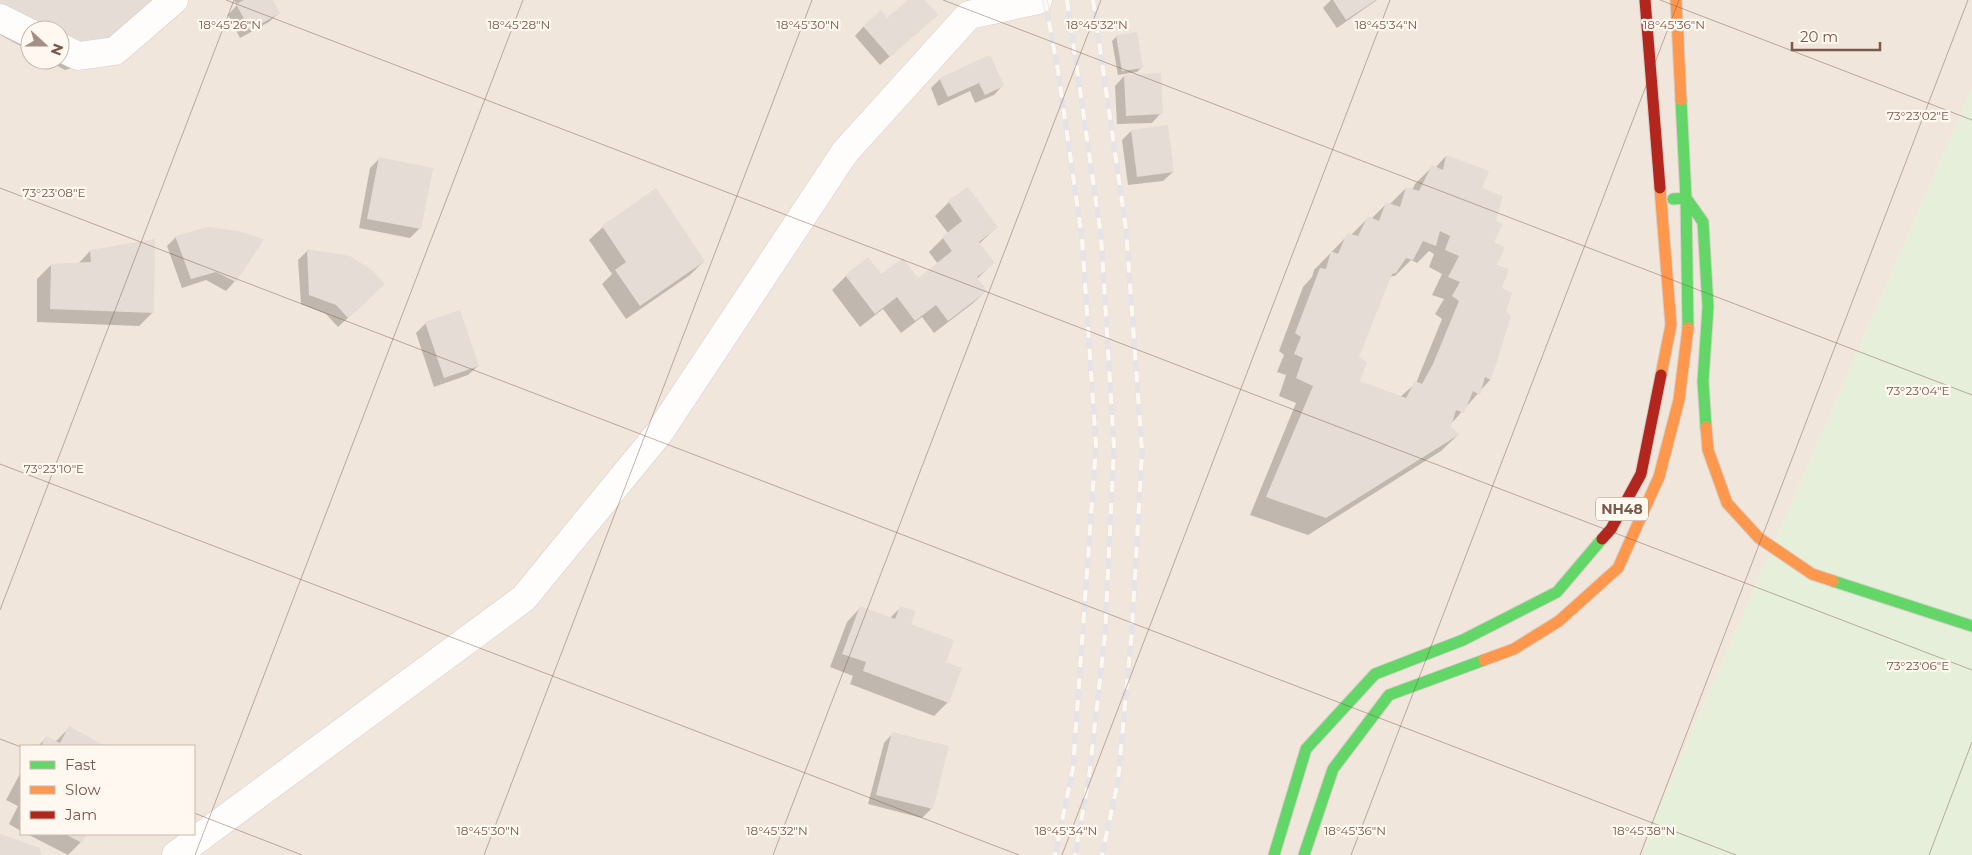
<svg xmlns="http://www.w3.org/2000/svg" width="1972" height="855" font-family="Montserrat,sans-serif">
<style>
.residential{fill:#f1e6db;fill-rule:evenodd}
.green{fill:#e6efd9}
.shadow{fill:#0003;fill-rule:evenodd}
.building{fill:#e5dcd5;fill-rule:evenodd}
.lines{fill:none;stroke-linecap:round;stroke-linejoin:round}
.street-casing{stroke:#d7cfca;stroke-width:29}
.fast-casing{stroke:#d8cfca;stroke-width:13}
.slow-casing{stroke:#d8cfca;stroke-width:13}
.jam-casing{stroke:#d8cfca;stroke-width:13}
.street{stroke:#fefdfc;stroke-width:28}
.fast{stroke:#63d668;stroke-width:11}
.slow{stroke:#ff974d;stroke-width:11}
.jam{stroke:#b3261e;stroke-width:11}
.rail-casing{stroke:#e5e3e6;stroke-width:5.5}
.rail{stroke:#fff8f0;stroke-width:4;stroke-dasharray:11;stroke-linecap:butt}
.ticks{fill:none;stroke:#78594c;stroke-width:1;stroke-opacity:0.45}
.labels{text-anchor:middle;stroke-width:4.5;stroke-linejoin:round;paint-order:stroke}
.shield{fill:#fff8f0;stroke:#a0897d;stroke-width:1}
.shield-label{font-size:14px;font-weight:bold;fill:#78594c}
.ticks-label{font-size:12px;text-anchor:middle;fill:#78594c;stroke:#fff8f0;stroke-width:4.5;stroke-linejoin:round;paint-order:stroke}
</style>
<rect width="100%" height="100%" fill="#f8f3ee"/>
<path class="residential" d="M0,0H1972V88L1651,826L1644,855H0ZM30,30H60V60H30ZM21,746H194V834H21Z"/>
<polygon class="green" points="1972,88 1972,855 1644,855 1651,826"/>
<g class="shadow">
<polygon points="0,0 153,0 87,64 65,70 46,60 60,60 60,30 30,30 30,51 0,35"/>
<polygon points="234,0 272,0 279,13 269,22 240,38 228,15 237,5"/>
<polygon points="910,0 923,0 927,24 880,65 855,36 864,26 887,19"/>
<polygon points="1331,0 1377,0 1337,28 1323,8"/>
<polygon points="1117,36 1142,67 1137,72 1118,75 1112,41"/>
<polygon points="990,56 1003,85 994,95 975,103 970,91 938,106 931,88 940,79"/>
<polygon points="1124,76 1161,113 1152,123 1117,124 1115,86"/>
<polygon points="1131,131 1173,172 1163,181 1128,185 1122,140"/>
<path d="M1446,156L1480,189L1495,222L1492,243L1504,312L1490,380L1450,425L1449,427L1459,434L1441,451L1308,535L1250,515L1296,403L1279,396L1286,375L1277,372L1284,355L1279,351L1303,287L1312,277L1314,270L1348,235H1351L1369,217L1372,218L1386,204L1389,205L1406,188L1412,190L1415,184L1432,167L1435,168ZM1429,251L1434,254L1429,267L1442,274L1432,295L1444,299L1435,314L1442,319L1416,383L1400,397L1358,382L1357,358L1388,279L1392,276H1395L1411,260L1417,263Z"/>
<polygon points="380,158 420,228 410,238 359,228 370,168"/>
<polygon points="967,188 997,227 979,244 993,263 977,279 986,291 972,304 934,333 922,317 901,333 883,309 860,327 832,290 846,276 868,259 881,276 918,279 938,264 929,252 948,233 935,216 949,202"/>
<polygon points="603,227 704,261 690,275 626,319 602,284 612,274 589,240"/>
<polygon points="176,237 235,281 226,291 206,280 182,288 167,246"/>
<polygon points="308,250 374,294 338,327 326,314 301,304 298,260"/>
<polygon points="90,251 153,312 139,326 37,322 37,279 51,265 78,264"/>
<polygon points="459,312 478,366 468,375 434,387 416,333 425,324"/>
<polygon points="901,607 910,625 944,663 948,702 934,716 850,684 853,676 830,667 847,622 860,608 889,619"/>
<polygon points="69,728 102,746 38,746 47,737 55,742"/>
<polygon points="893,733 931,809 922,818 868,804 884,743"/>
<polygon points="21,772 21,831 9,824 18,806 6,800"/>
<polygon points="27,834 85,834 81,842 68,855"/>
</g>
<g class="building">
<polygon points="0,0 155,0 106,46 60,40 60,30 41,30 0,8"/>
<polygon points="244,0 273,0 280,13 250,30 236,4"/>
<polygon points="908,0 925,0 938,15 890,57 863,26 881,10 887,18"/>
<polygon points="1333,0 1376,0 1346,20"/>
<polygon points="1137,32 1143,68 1122,71 1116,35"/>
<polygon points="990,55 1004,86 985,95 979,83 948,97 939,78"/>
<polygon points="1161,73 1163,114 1126,116 1124,75"/>
<polygon points="1168,125 1174,172 1137,177 1131,130"/>
<path d="M1446,155L1489,171L1482,188L1503,196L1496,221L1503,223L1494,242L1505,247L1497,265L1509,269L1502,288L1512,293L1506,312L1511,316L1491,380L1485,377L1480,395L1473,391L1464,413L1456,410L1451,427L1460,434L1326,518L1266,497L1313,386L1296,378L1303,358L1294,354L1301,337L1295,333L1320,268L1326,269L1331,251L1338,254L1347,233L1358,236L1368,216L1379,221L1386,202L1400,207L1406,187L1419,191L1432,165L1443,170ZM1440,231L1450,236L1445,250L1459,256L1448,277L1460,282L1452,296L1459,301L1433,364L1422,384L1415,381L1406,398L1360,381L1367,362L1359,357L1392,274L1396,273L1406,258L1413,260L1423,241L1436,246Z"/>
<polygon points="379,157 433,168 421,229 367,219"/>
<polygon points="968,187 998,227 979,242 995,263 977,277 987,291 948,321 936,305 915,321 897,297 875,314 845,275 868,257 881,274 903,258 918,278 952,251 942,237 962,221 948,201"/>
<polygon points="656,188 705,261 640,306 615,270 626,262 602,226"/>
<polygon points="208,227 238,231 264,239 236,282 216,272 191,279 175,236"/>
<polygon points="155,239 154,313 50,309 51,264 91,262 90,250"/>
<polygon points="307,249 350,256 373,271 385,284 348,318 336,305 309,295"/>
<polygon points="460,310 479,366 444,378 425,322"/>
<polygon points="860,606 895,619 900,606 916,611 911,624 954,640 946,662 962,668 949,703 863,671 866,662 842,654"/>
<polygon points="69,726 105,746 41,746 46,736 60,743"/>
<polygon points="892,732 949,746 933,809 876,795"/>
<polygon points="0,834 40,848 41,855 0,855"/>
<polygon points="65,834 87,834 82,843"/>
</g>
<g class="lines">
<defs>
<g id="street">
<polyline points="0,18 30,33"/>
<polyline points="60,47 78,56 115,51 174,0"/>
<polyline points="176,855 524,598 659,433 845,152 969,15 1038,0"/>
</g>
<g id="fast">
<polyline points="1681,100 1686,198 1688,328"/>
<polyline points="1673,199 1686,198 1703,222 1708,307 1703,381 1706,427"/>
<polyline points="1833,581 1972,626"/>
<polyline points="1274,855 1306,749 1375,674 1463,640 1557,592 1602,539"/>
<polyline points="1304,855 1333,769 1389,695 1484,660"/>
</g>
<g id="slow">
<polyline points="1676,0 1681,100"/>
<polyline points="1660,188 1671,325 1661,375"/>
<polyline points="1706,427 1708,450 1727,503 1759,538 1812,574 1833,581"/>
<polyline points="1484,660 1514,649 1559,621 1618,568 1659,477 1679,400 1688,328"/>
</g>
<g id="jam">
<polyline points="1645,0 1660,188"/>
<polyline points="1602,539 1611,529 1641,474 1661,375"/>
</g>
</defs>
<use href="#street" class="street-casing"/>
<use href="#fast" class="fast-casing"/>
<use href="#slow" class="slow-casing"/>
<use href="#jam" class="jam-casing"/>
<use href="#street" class="street"/>
<use href="#fast" class="fast"/>
<use href="#slow" class="slow"/>
<use href="#jam" class="jam"/>
<defs>
<g id="rail">
<polyline points="1045,0 1058,71 1082,238 1096,446 1073,768 1055,855"/>
<polyline points="1067,0 1101,236 1114,447 1105,635 1089,777 1075,855"/>
<polyline points="1093,0 1126,229 1142,451 1132,629 1118,781 1102,855"/>
</g>
</defs>
<use href="#rail" class="rail-casing"/>
<use href="#rail" class="rail"/>
</g>
<path class="ticks" d="M226,0L1972,670M943,0L1972,395M1660,0L1972,120M0,188L1736,855M0,464L1019,855M0,610L234,0M0,739L21,747M194,813L302,855M195,855L523,0M484,855L812,0M773,855L1101,0M1062,855L1390,0M1351,855L1679,0M1640,855L1968,0M1929,855L1972,742"/>
<g class="labels">
<rect class="shield" x="1596" y="497.5" width="52" height="23" rx="4"/>
<g class="shield-label">
<text x="1622" y="514">NH48</text>
</g>
</g>
<g class="ticks-label">
<text x="230" y="29">18°45'26"N</text>
<text x="519" y="29">18°45'28"N</text>
<text x="808" y="29">18°45'30"N</text>
<text x="1097" y="29">18°45'32"N</text>
<text x="1386" y="29">18°45'34"N</text>
<text x="1674" y="29">18°45'36"N</text>
<text x="1918" y="120">73°23'02"E</text>
<text x="54" y="197">73°23'08"E</text>
<text x="1918" y="395">73°23'04"E</text>
<text x="54" y="473">73°23'10"E</text>
<text x="1918" y="670">73°23'06"E</text>
<text x="488" y="835">18°45'30"N</text>
<text x="777" y="835">18°45'32"N</text>
<text x="1066" y="835">18°45'34"N</text>
<text x="1355" y="835">18°45'36"N</text>
<text x="1644" y="835">18°45'38"N</text>
</g>
<rect x="20" y="745" width="175" height="90" fill="#fff8f0" stroke="#c9b8ae"/>
<rect x="30" y="761" width="25" height="8" fill="#63d668" stroke="#c9b8ae"/>
<text x="65" y="770" font-size="15" fill="#78594c">Fast</text>
<rect x="30" y="786" width="25" height="8" fill="#ff974d" stroke="#c9b8ae"/>
<text x="65" y="795" font-size="15" fill="#78594c">Slow</text>
<rect x="30" y="811" width="25" height="8" fill="#b3261e" stroke="#c9b8ae"/>
<text x="65" y="820" font-size="15" fill="#78594c">Jam</text>
<g transform="translate(45 45) rotate(111)"><circle r="24" fill="#fff8f0" stroke="#c9b8ae"/>
<path d="M0-4L9 19L0 12L-9 19Z" fill="#a58f85"/>
<text y="-8" font-size="14" font-weight="bold" text-anchor="middle" fill="#78594c">N</text>
</g>
<path d="M1792 42v8h88v-8" fill="none" stroke="#78594c" stroke-width="2.5"/>
<text x="1800" y="42" font-size="15" fill="#78594c" stroke="#fff8f0" stroke-width="4" paint-order="stroke">20 m</text>
</svg>
